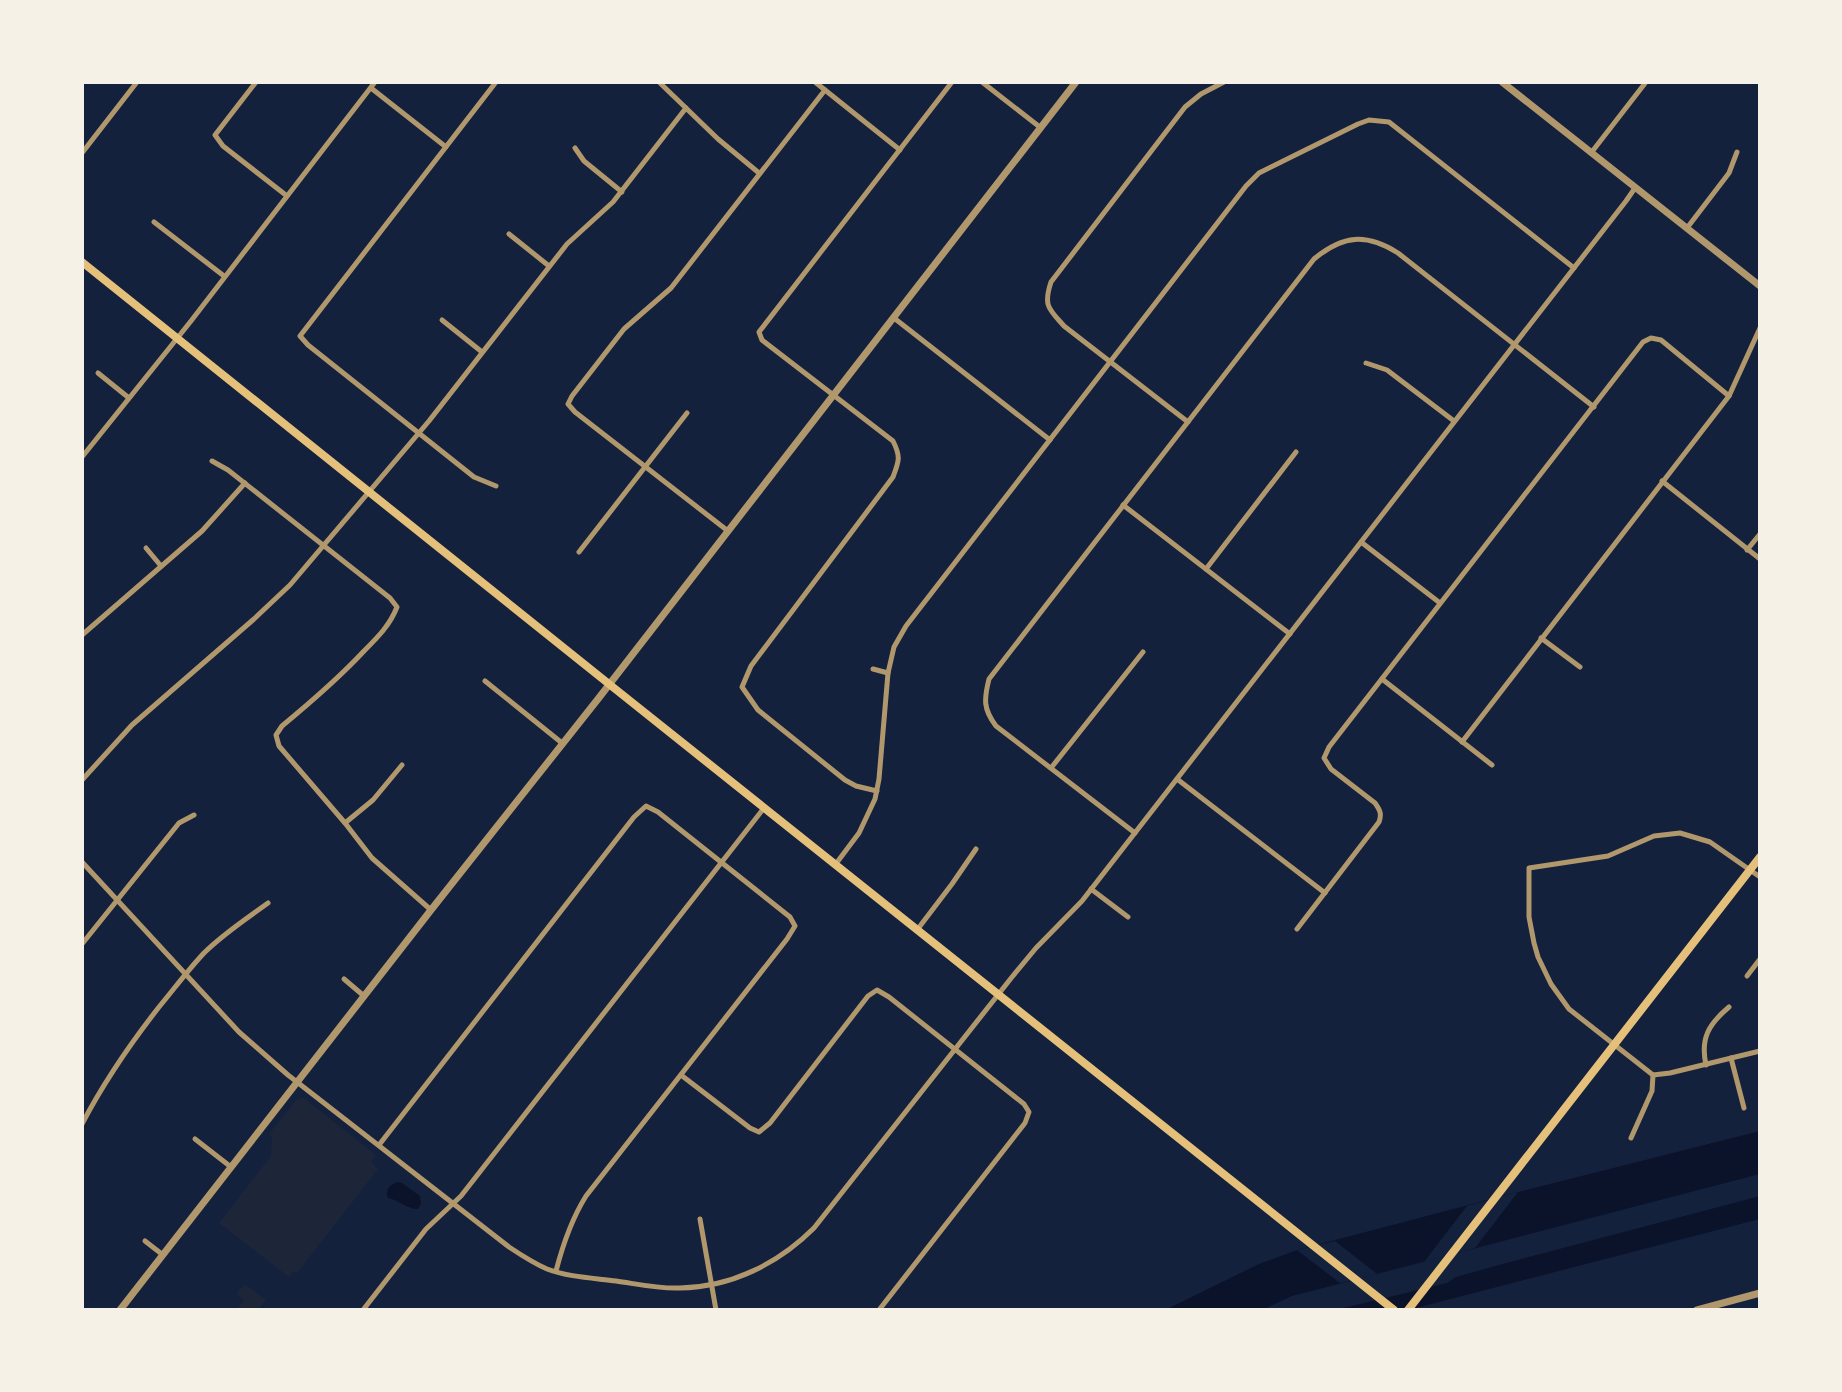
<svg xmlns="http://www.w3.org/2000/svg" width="1842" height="1392" font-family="Commissioner,sans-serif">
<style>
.green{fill:#1d2539}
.water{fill:#0b132b}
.pier{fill:#14213d}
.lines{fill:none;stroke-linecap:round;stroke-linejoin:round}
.minor{stroke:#b1986c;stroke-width:5}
.tertiary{stroke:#b1986c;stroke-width:7}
.secondary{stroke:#e5c07b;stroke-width:8}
</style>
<rect width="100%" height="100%" fill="#14213d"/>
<g class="green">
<polygon points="300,1098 304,1098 376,1155 371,1162 378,1169 297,1273 293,1271 289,1277 219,1223 271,1156 272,1137 269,1134 297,1099"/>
<polygon points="245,1284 266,1300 258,1310 236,1310 244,1300 236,1294"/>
</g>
<g class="water">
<polygon points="1760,1131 1760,1174 1308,1292 1292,1296 1262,1310 1165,1310 1259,1264 1297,1250 1518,1192"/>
<path d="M397,1182L402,1183L420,1196L421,1204L418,1209C409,1210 398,1200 388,1198C384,1190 390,1185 397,1182Z"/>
<polygon points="1760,1196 1760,1219 1408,1310 1335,1310 1447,1283 1456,1277 1495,1266"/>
</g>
<g class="pier">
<polygon points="1518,1192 1475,1248 1424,1262 1467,1206"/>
<polygon points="1335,1241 1377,1274 1340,1283 1297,1250"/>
</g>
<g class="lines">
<g class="minor">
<polyline points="256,82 215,135 223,146 287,196"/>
<polyline points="496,82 300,336 308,345 474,477 496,486"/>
<polyline points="659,82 718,139 759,173"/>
<polyline points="815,82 900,150"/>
<polyline points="982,82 1041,128"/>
<polyline points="371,88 446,147"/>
<polyline points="575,148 584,161 622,192"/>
<polyline points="82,153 137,82"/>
<polyline points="1591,153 1646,82"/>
<polyline points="154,222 224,276"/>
<polyline points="1687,228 1729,173 1737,152"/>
<polyline points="509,234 549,266"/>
<polyline points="894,318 1050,440"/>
<polyline points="442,320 482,352"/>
<polyline points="1366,363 1387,370 1454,421"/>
<polyline points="98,373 129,398"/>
<path d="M1188,422L1064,326C1049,309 1043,306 1051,282L1185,107L1201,94L1224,82"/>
<polyline points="82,457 191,321 375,82"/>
<path d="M212,461L228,470L390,598L397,607C390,625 378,637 364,651C339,678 311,702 282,726L276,735L279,746L345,823L372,858L431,910"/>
<polyline points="1662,481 1760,559"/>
<polyline points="1123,505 1290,634"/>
<polyline points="728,531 575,412 568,404 572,396 624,329 671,288 825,90"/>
<polyline points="1361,542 1440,603"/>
<polyline points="146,548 161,566"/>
<polyline points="1747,550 1760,534"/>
<polyline points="579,552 687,413"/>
<polyline points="1206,569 1296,452"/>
<polyline points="82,635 202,531 245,483"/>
<polyline points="1541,638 1580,667"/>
<polyline points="873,669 888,673"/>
<polyline points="1382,679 1492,765"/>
<polyline points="485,681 562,743"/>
<polyline points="1462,742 1729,396 1760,328"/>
<polyline points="1051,768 1143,652"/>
<polyline points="1177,779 1325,893"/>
<polyline points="82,780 132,725 254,619 290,585 429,421 567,244 613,202 686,108"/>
<path d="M877,791L856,786L845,780L758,710L742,687L751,666L893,477C899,461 901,457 893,441L762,340L759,332L952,82"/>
<polyline points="345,823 373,800 402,765"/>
<path d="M1135,833L996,726C983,709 984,699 989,679L1314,259C1343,235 1366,233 1398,253L1594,407"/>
<path d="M82,862L239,1032L288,1075L509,1247C521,1255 533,1263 547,1269C568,1277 593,1278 616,1281C637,1284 659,1289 680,1288C731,1287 778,1264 814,1228L1012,977L1036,948L1082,901L1626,201L1635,188"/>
<polyline points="835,865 859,833 875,799 879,779 888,673 894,647 906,626 1246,186 1259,173 1358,124 1369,120 1389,122 1574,268"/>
<polyline points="1760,877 1710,842 1680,833 1654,836 1608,856 1529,868 1529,917 1534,943 1538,957 1551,984 1569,1009 1653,1075 1670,1073 1760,1051"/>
<polyline points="1091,889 1128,917"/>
<path d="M1297,929L1379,822C1382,814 1380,810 1375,803L1331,769L1324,758L1329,747L1643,342L1651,338L1661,340L1729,396"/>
<polyline points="917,930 952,884 976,849"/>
<polyline points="82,944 179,823 194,815"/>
<polyline points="1747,976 1760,959"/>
<polyline points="344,979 364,996"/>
<polyline points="1731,1058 1744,1108"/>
<path d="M1706,1065C1700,1038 1709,1024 1729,1007"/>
<polyline points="681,1075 750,1128 759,1132 770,1123 868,996 877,990 889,997 1024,1104 1029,1112 1025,1123 879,1310"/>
<path d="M82,1124C104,1082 130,1044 159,1007C174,989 188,970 204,953C223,934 246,919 268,903"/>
<polyline points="1631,1138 1652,1091 1653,1075"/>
<polyline points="195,1139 231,1167"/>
<path d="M379,1145L634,817L646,806L658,812L790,917L795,926L787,939L586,1196C571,1220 563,1244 556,1271"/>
<polyline points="700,1219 716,1310"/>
<polyline points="145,1241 163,1255"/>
<polyline points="363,1310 426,1229 461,1196 764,808"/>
</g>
<g class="tertiary">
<polyline points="1502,82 1760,286"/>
<polyline points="120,1310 431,910 598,699 1076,82"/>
<polyline points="1697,1310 1760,1293"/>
</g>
<g class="secondary">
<polyline points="82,262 619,692 1394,1310"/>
<polyline points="1408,1310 1760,857"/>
</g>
</g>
<rect width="1842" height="1392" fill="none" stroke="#f6f1e7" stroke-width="168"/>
</svg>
